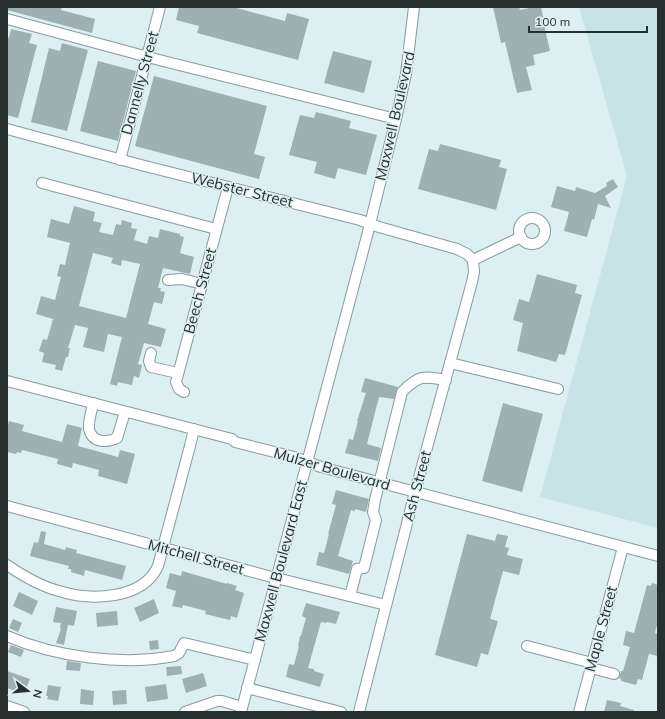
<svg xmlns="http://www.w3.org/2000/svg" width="665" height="719" font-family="Mulish,sans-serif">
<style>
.built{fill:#c7e3e5}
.building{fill:#9db1b2;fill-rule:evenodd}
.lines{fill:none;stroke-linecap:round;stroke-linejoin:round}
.minor-casing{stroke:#889b9c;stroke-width:12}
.minor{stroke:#fff;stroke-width:10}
.labels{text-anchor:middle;stroke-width:3;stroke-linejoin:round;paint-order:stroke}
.street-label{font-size:15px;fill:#272f2f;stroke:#dcf0f1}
</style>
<rect width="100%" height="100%" fill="#dcf0f1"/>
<polygon class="built" points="579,7 658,7 658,528 540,497 627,176"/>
<g class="building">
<polygon points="7,7 62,7 61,10 95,19 92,33 7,10"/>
<polygon points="179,7 233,7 285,21 287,13 309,19 298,60 197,33 199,26 176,20"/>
<polygon points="493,7 519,7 520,10 534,7 541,7 545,25 544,25 550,51 533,55 535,65 526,67 532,90 517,93 505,42 501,43"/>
<polygon points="11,29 32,34 29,43 37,45 18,118 7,115 7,37 9,38"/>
<polygon points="62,43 88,50 67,131 31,122 49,48 60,51"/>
<polygon points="333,51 372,61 364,93 324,83"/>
<polygon points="98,61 136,71 118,141 80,131"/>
<polygon points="154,76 267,106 254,154 265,157 259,179 135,146"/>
<polygon points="316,112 351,121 349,128 377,135 366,175 338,168 335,179 314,173 317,162 289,155 300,115 314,118"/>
<polygon points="440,144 501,160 499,167 507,169 496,210 418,189 429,149 438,151"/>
<polygon points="613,179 618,187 605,196 611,208 598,204 594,220 592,219 587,237 564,231 569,212 551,207 557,186 575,191 576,187 595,193 607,186 606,183"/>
<path d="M74,206L95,212L93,221L102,223L99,232L113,235L116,224L121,225L122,220L132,223L131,228L137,229L134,240L147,244L149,236L158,238L160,229L180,234V236L184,237L180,253L194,257L190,274L163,268L158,288H161L160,291L165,292L162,304L154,302L148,324L166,329L161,347L144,343L138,364L142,365L139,378L134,376L132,385L118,382L117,386L110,384L122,337L108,334L104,352L83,347L88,328L75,325L68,348H70L68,357H66L62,371L55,369L56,365L42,362L44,353L39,351L43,339L47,340L53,319L36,314L41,296L55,300L61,277L57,276L60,264L65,265L70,243L47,237L51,219L69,224ZM93,253L113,258L111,263L121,266L122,260L140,264L126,318L79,306Z"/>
<polygon points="537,274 577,285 575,293 582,295 565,355 559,354 556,362 517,351 523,323 513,320 519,299 529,302"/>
<polygon points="365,378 398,387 394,399 379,397 367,444 381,448 378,461 345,453 349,439 353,440 358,421 357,421 366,393 361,392"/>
<polygon points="503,403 543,414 522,492 482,481"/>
<polygon points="9,421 24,425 22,431 62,442 67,424 82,428 78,446 118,457 120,450 135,454 127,484 98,476 99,470 73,463 72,468 57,464 58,459 22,450 21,453 17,452 16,454 7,452 7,427"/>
<polygon points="336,490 369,499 366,512 355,509 355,511 351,510 338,556 353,561 349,574 316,565 319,552 324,553 329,534 328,534 336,505 332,504"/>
<polygon points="41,531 46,532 44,544 65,550 66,547 77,550 76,553 126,566 122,580 85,570 84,576 71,572 71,569 68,569 69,566 30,556 34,542 38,543"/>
<polygon points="467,534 495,541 497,534 508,536 505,547 509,548 507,555 523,559 519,575 503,571 490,619 498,621 488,655 481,653 477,667 435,655"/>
<polygon points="182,571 227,584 227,583 237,586 235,590 244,593 237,618 231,616 230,620 205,614 206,611 183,605 182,608 172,606 176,591 166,588 170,573 181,576"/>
<polygon points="652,583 658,585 658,620 655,633 658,634 658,656 649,654 642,680 638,679 636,685 621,681 621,679 619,678 621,671 623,671 630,647 623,645 626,631 634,633 647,585 651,586"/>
<polygon points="19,592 38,601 32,615 13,606"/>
<polygon points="154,599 159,613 140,622 134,608"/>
<polygon points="306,603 340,612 336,624 327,622 326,623 321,622 308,668 314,669 314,671 324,674 320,687 286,677 289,664 294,665 299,646 298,646 300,636 301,636 306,618 302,616"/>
<polygon points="56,607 77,611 74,626 68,625 64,645 56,643 61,629 60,628 61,623 53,622"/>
<polygon points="117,611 118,625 97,627 96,613"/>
<polygon points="13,619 22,623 18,632 9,628"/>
<polygon points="158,640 159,649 150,650 149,641"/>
<polygon points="11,645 24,650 21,657 8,652"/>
<polygon points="67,661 81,663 80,671 66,670"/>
<polygon points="181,666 182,674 167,676 166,667"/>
<polygon points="7,671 30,679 24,694 7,688"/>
<polygon points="203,673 207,686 186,693 182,679"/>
<polygon points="166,684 168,699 147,702 145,687"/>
<polygon points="48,685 61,687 58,701 47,699 48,696 46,696"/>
<polygon points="81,689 94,691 93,705 80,704"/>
<polygon points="126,690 127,704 113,705 112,691"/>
<polygon points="607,700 621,703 620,706 634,710 634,712 604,712"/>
</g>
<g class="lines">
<defs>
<g id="minor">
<polyline points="7,19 163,61 396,119"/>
<polyline points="7,129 141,165 360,220 379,227 457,249 467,254 473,260"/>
<polyline points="120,160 160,7"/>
<polyline points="42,183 216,229"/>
<circle cx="532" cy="231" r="13"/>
<polyline points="473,260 521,237"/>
<polyline points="168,280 182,279 202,284"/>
<polyline points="151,353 149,361 151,367 178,373"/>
<polyline points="450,363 558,389"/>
<polyline points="7,381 232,439 235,442 294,457 321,467 658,556"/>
<polyline points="184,392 179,389 176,382 228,187"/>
<path d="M93,403C92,411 88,421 89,429C92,443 107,443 117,438L125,412"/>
<polyline points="7,506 268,576 386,605"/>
<path d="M7,565C23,576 40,586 59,591C90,601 143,600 158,566L190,446L194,429"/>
<path d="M350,596L357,569L364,568L376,520L373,512L375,500L402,392C419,375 423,376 446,380"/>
<path d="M7,636C55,657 123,666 174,656L179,653L184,643L255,660"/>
<polyline points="527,646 592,663"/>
<polyline points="591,668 614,674"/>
<polyline points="247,688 341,712"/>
<polyline points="7,706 24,712"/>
<polyline points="185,712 217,701 222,701 242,707"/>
<polyline points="241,712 368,232 396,119 406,74 414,7"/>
<polyline points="359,712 415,492 472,282 474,272 473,260"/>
<polyline points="579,712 623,547"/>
</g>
</defs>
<use href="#minor" class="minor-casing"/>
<use href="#minor" class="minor"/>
</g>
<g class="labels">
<g class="street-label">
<text transform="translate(140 83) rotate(-75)" y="5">Dannelly Street</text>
<text transform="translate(395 116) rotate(-77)" y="5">Maxwell Boulevard</text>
<text transform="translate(242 190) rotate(14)" y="5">Webster Street</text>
<text transform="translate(200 291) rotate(-75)" y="5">Beech Street</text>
<text transform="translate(332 469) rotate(16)" y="5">Mulzer Boulevard</text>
<text transform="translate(417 486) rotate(-75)" y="5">Ash Street</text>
<text transform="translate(196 557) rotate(15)" y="5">Mitchell Street</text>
<text transform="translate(281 561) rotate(-75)" y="5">Maxwell Boulevard East</text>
<text transform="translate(601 629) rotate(-75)" y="5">Maple Street</text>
</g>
</g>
<rect width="665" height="719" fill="none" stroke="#272f2f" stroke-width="16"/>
<g transform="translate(28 691) rotate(106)" stroke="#dcf0f1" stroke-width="3" paint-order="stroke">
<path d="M0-3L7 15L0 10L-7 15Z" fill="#272f2f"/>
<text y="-6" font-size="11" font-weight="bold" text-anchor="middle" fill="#272f2f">N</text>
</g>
<path d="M529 26v6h118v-6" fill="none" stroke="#272f2f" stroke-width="2"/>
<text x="535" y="26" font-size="12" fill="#272f2f" stroke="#dcf0f1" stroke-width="3" paint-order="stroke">100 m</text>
</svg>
